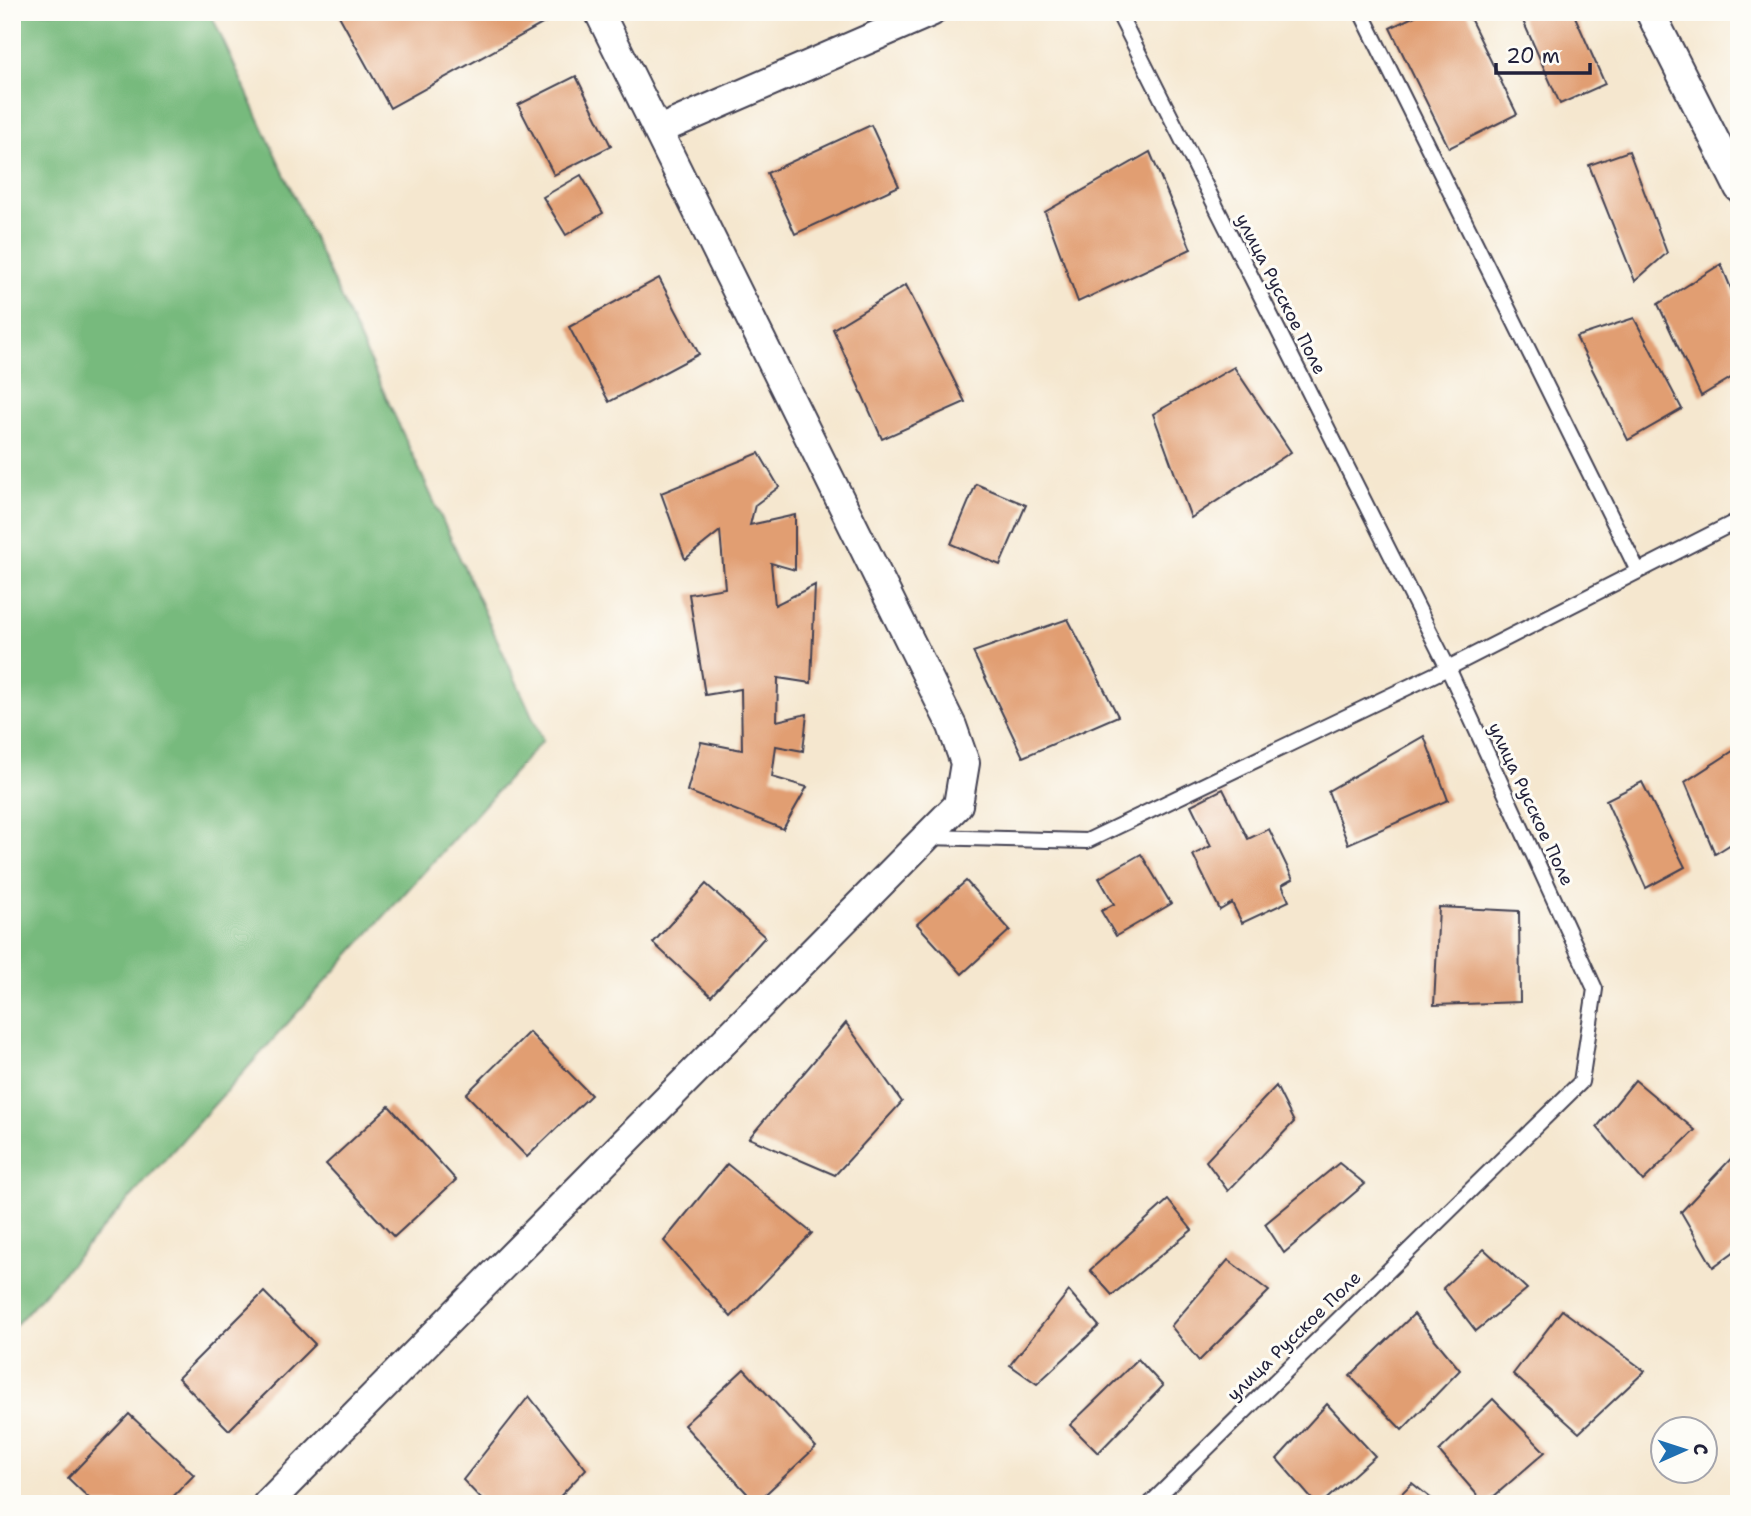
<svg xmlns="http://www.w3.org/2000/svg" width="1751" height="1516" font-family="'Shantell Sans',sans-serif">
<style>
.forest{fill:#77ba7d;stroke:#4c6e5c;stroke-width:2}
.building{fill:#e19e72}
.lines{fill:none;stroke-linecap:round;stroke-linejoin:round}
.service-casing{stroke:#424051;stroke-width:18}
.minor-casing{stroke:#424051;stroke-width:32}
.service{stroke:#fff;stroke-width:14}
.minor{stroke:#fff;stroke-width:28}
.labels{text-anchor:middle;stroke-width:6;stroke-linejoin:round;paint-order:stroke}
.street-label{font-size:18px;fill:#22223b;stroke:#fdfcf7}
</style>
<rect width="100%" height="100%" fill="#fdfcf7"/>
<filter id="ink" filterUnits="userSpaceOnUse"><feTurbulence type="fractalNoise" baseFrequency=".0143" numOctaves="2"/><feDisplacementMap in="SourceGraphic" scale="14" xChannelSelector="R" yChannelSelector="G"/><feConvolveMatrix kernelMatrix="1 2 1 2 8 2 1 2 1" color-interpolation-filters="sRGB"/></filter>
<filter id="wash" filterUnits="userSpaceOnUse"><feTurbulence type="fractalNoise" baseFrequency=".00686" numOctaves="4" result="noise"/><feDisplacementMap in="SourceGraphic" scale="28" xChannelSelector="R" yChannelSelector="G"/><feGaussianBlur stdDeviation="1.57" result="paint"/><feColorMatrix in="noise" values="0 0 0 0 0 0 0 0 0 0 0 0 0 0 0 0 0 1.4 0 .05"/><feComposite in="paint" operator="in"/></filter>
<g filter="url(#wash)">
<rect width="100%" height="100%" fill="#f5e7cf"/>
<polygon class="forest" points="12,12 210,12 543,740 12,1329"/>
<g id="blocks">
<g class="building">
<polygon points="337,12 564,12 390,108"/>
<polygon points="1423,12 1467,12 1517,114 1449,148 1390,28"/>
<polygon points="1519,12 1573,12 1605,84 1560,104"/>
<polygon points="576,76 611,146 554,175 518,105"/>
<polygon points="871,125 899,186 795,234 767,173"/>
<polygon points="1629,151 1667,253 1635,281 1589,165"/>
<polygon points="1150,152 1191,249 1078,302 1045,212"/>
<polygon points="581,175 603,213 566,235 543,197"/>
<polygon points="1721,264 1739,308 1739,373 1701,396 1658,304"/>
<polygon points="659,278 699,354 609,402 569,327"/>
<polygon points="906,285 965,402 882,439 833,329"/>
<polygon points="1634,318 1682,409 1628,440 1576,337"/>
<polygon points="1234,367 1291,452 1191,518 1153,414"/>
<polygon points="759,453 779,487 755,505 750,525 795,515 795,570 771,563 775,605 815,585 811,683 778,678 777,721 807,714 803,751 776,746 772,777 807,787 783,829 687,791 701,742 742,750 741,689 705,695 689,594 725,588 720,531 685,559 661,493"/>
<polygon points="976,484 1026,505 1000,565 951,544"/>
<polygon points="1068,619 1118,716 1023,757 973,652"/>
<polygon points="1424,736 1448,800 1348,844 1328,791"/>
<polygon points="1739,747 1739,839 1715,854 1685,782"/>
<polygon points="1642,782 1685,867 1646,888 1606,800"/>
<polygon points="1223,789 1248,839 1269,829 1293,879 1282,885 1289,901 1242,923 1232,903 1220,910 1193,855 1211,846 1191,805"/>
<polygon points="1141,854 1171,904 1116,936 1101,911 1114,904 1099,878"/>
<polygon points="966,881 1010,930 962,974 917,924"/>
<polygon points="706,884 765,937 711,996 653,943"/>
<polygon points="1439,907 1519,911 1520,1002 1434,1005"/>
<polygon points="846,1023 902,1102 835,1175 749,1138"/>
<polygon points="529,1032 591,1095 527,1157 466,1094"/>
<polygon points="1635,1080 1695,1130 1643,1181 1597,1127"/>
<polygon points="1276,1086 1294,1122 1228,1191 1206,1161"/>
<polygon points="389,1106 456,1180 394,1237 326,1164"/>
<polygon points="1739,1150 1739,1248 1713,1267 1681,1212"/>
<polygon points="1339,1163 1365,1184 1284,1253 1265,1224"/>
<polygon points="727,1164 812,1233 731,1317 664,1241"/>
<polygon points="1168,1200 1192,1230 1112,1295 1090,1270"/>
<polygon points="1484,1249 1527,1289 1476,1331 1443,1288"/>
<polygon points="1228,1260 1269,1291 1199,1361 1171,1326"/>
<polygon points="1069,1291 1099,1326 1037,1384 1010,1365"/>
<polygon points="264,1292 315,1344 229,1430 178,1378"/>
<polygon points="1562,1310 1645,1371 1579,1433 1513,1374"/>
<polygon points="1414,1314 1460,1370 1402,1430 1350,1376"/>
<polygon points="1138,1359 1163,1386 1098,1453 1070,1425"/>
<polygon points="744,1369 816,1447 756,1503 684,1425"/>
<polygon points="529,1396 586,1469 553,1504 486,1504 463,1480"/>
<polygon points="1493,1399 1545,1452 1485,1504 1439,1451"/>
<polygon points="1327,1404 1375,1456 1321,1504 1316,1504 1277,1459"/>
<polygon points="129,1414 194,1475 166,1504 95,1504 68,1478"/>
<polygon points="1412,1483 1438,1504 1391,1504"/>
</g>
</g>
</g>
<g filter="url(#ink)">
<use href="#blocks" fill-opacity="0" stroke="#424051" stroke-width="2"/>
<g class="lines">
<defs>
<g id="service">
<polyline points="1118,12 1448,668 1595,989 1581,1082 1150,1504"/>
<polyline points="1363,16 1638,571"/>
<polyline points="926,837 1087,841 1448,668 1739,520"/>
</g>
<g id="minor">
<polyline points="1650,12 1739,188"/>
<polyline points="659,130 931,12"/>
<polyline points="267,1504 958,805 965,763 952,726 599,12"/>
</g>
</defs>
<use href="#service" class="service-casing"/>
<use href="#minor" class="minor-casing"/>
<use href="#service" class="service"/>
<use href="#minor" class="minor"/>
</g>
</g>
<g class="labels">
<g class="street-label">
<text transform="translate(1281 294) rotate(63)" y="6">улица Русское Поле</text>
<text transform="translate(1531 804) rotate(65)" y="6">улица Русское Поле</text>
<text transform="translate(1294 1336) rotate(-44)" y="6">улица Русское Поле</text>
</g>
</g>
<rect width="1751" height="1516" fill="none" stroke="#fdfcf7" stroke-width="42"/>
<g transform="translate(1684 1450) rotate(87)"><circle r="33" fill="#fdfcf7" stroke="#a5a5ac" stroke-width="2"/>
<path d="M0-5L12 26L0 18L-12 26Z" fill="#1f6fb2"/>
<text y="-10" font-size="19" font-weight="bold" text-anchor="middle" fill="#22223b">С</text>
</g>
<path d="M1496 63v10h94v-10" fill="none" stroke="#22223b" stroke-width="3.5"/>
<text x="1506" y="63" font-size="21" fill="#22223b" stroke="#fdfcf7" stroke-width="5" paint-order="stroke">20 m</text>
</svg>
